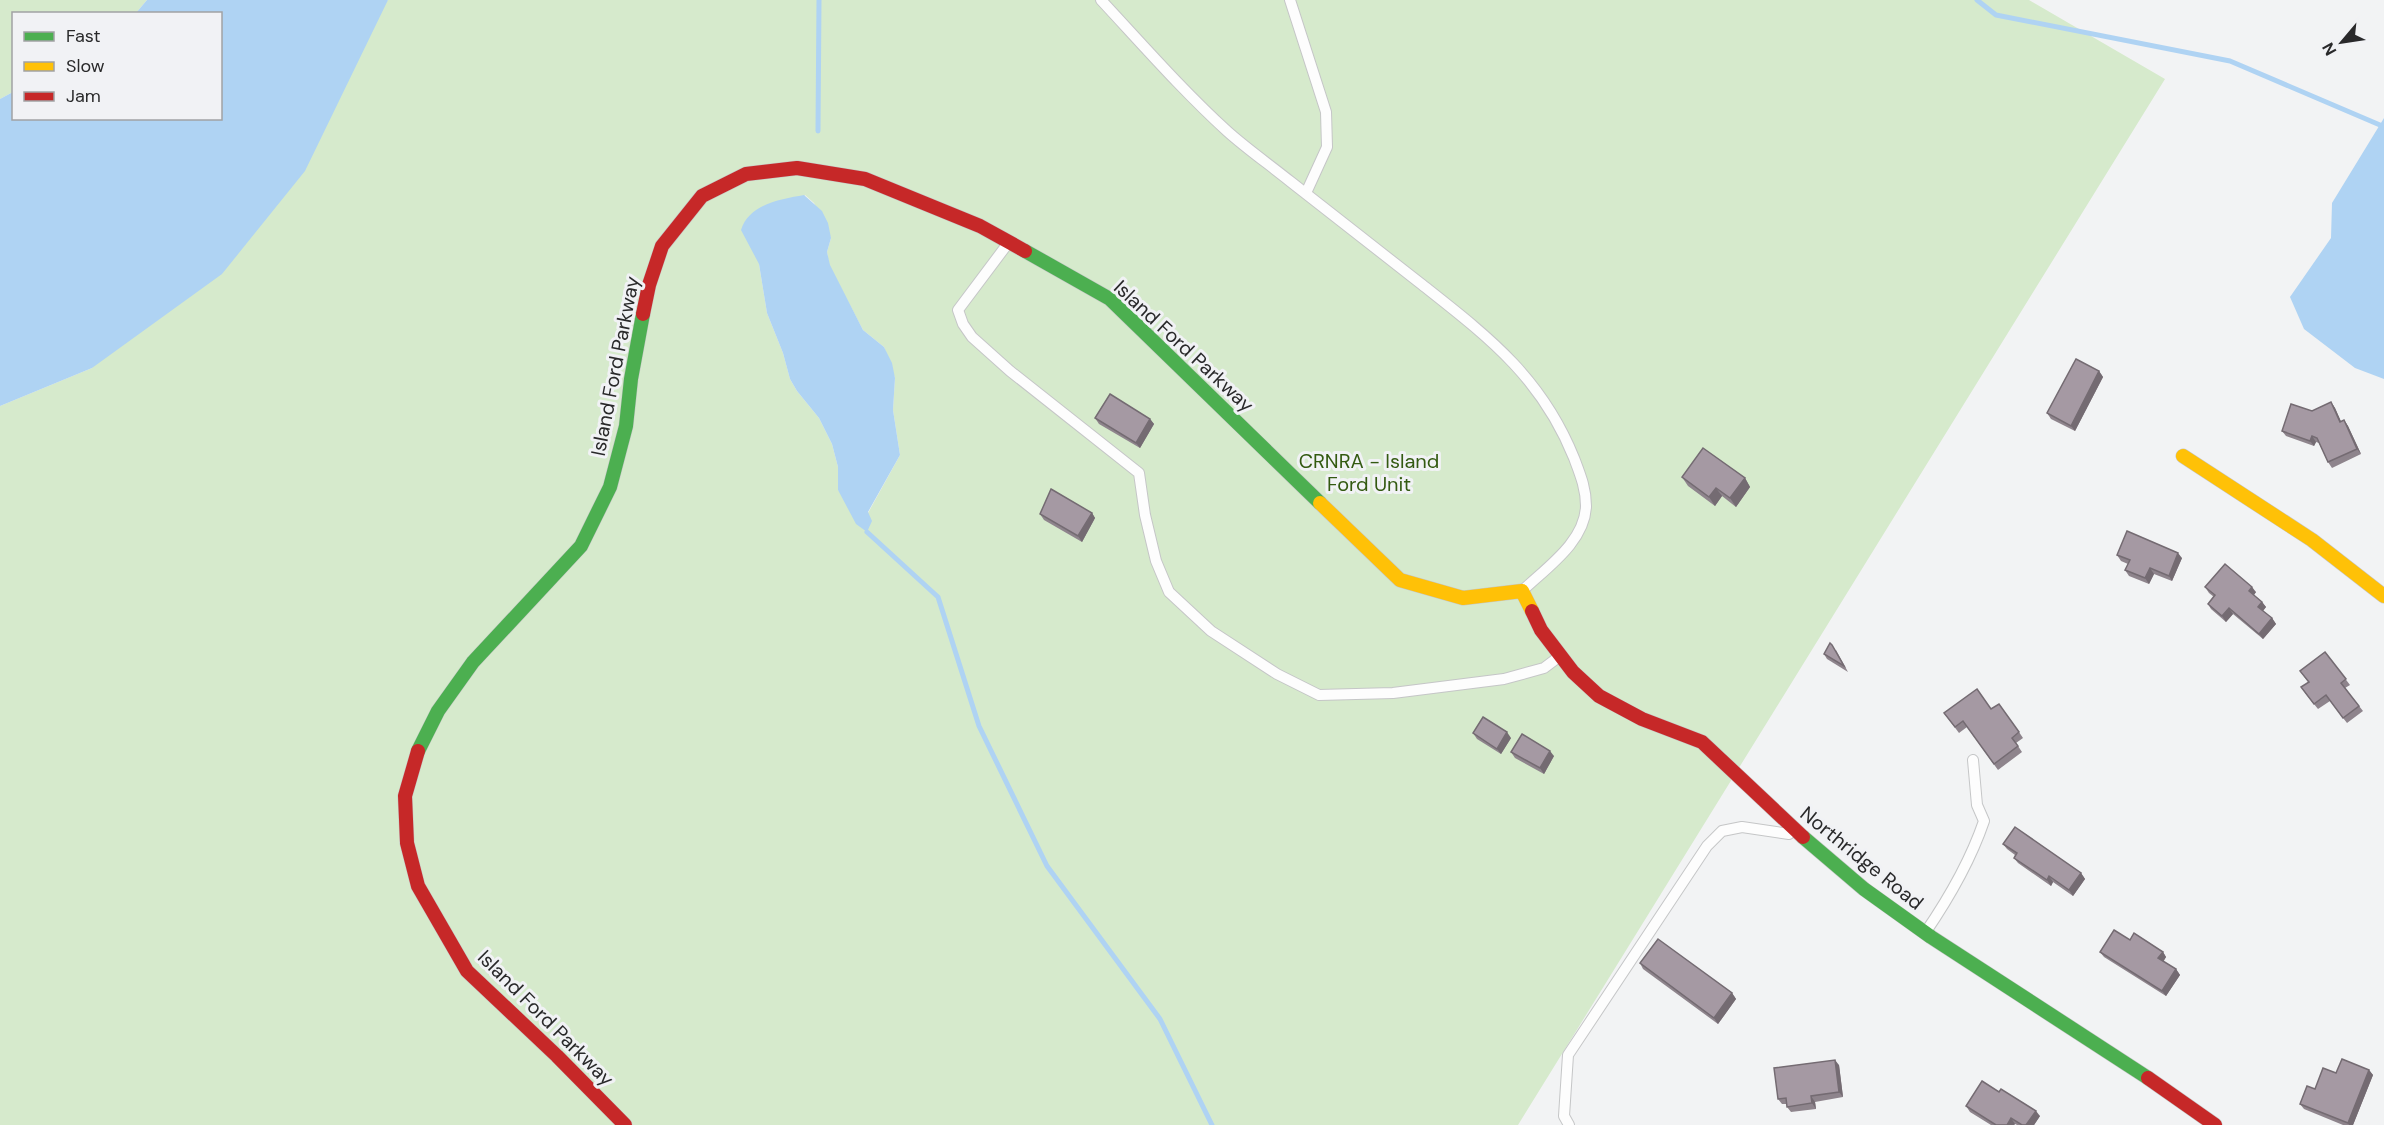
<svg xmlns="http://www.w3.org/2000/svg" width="2384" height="1125" font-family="'DM Sans',sans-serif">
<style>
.green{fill:#d6eacc;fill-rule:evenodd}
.water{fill:#afd3f3}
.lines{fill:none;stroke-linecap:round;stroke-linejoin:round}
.stream{stroke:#afd3f3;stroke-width:5}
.lane-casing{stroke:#c5c6c7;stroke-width:12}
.fast-casing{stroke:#c5c6c7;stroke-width:15}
.slow-casing{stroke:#c5c6c7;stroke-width:15}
.jam-casing{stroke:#c5c6c7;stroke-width:15}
.lane{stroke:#fdfdfd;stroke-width:10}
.fast{stroke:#4caf50;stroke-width:14}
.slow{stroke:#ffc107;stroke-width:14}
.jam{stroke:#c62828;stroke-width:14}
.wall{fill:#8e848c}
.shaded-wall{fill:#746b72}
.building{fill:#a599a3;stroke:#746b72;stroke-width:1.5}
.labels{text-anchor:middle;stroke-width:6;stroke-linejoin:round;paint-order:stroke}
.street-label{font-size:20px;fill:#29292a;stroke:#f1f2f5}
.park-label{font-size:20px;fill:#335a11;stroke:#f1f2f5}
</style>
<rect width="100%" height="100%" fill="#f2f3f4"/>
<g class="green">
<polygon points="0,0 147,0 136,13 14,14 13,92 0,99"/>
<path d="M388,0H2029L2165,79L1518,1125H0V406L92,368ZM805,195L814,203L831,238L827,252L829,265L863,330L884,347L895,378L893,410L900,455L868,513L838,490V467L832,444L819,418L797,391L790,379L783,353L767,313L759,264Z"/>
</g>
<g class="water">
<polygon points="147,0 388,0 305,171 222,274 92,368 0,406 0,99 13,92 14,118 220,118 220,14 136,13"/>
<polygon points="2384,118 2384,379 2355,368 2304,329 2290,297 2331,238 2332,203"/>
<path d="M804,195L822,211L828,223L831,238L827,252L830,265L863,330L884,347L892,363L895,378L893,410L900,455L868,512L872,521L867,532L856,524L838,490V467L832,444L819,418L797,391L790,379L783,353L767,313L759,264L741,230C749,204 781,199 804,195Z"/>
</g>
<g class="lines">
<g class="stream">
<polyline points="1977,0 1996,15 2230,61 2380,125"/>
<polyline points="818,131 819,0"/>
<polyline points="867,532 938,597 979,726 1047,866 1160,1019 1212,1125"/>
</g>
<defs>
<g id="lane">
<path d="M1101,0C1142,44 1182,90 1227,131C1247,149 1270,165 1291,182C1334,216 1377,249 1420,283C1487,336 1541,376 1574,458C1580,474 1586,488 1586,506C1585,542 1546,568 1522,591"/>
<polyline points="1290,0 1326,112 1327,147 1306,193"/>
<polyline points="1009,242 958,310 963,324 972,337 1010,371 1139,473 1145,515 1156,561 1169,592 1211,631 1277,674 1319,695 1393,693 1504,679 1544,668 1560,656"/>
<path d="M1925,933C1949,898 1970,862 1984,821L1977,805L1973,760"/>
<polyline points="1569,1125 1564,1116 1568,1055 1707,846 1722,831 1742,827 1789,834"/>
</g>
<g id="fast">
<polyline points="1025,251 1110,299 1320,503"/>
<polyline points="418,751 438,711 473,662 581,546 610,487 626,426 631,379 643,314"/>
<polyline points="1803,837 1864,889 1931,937 2148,1078"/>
</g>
<g id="slow">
<polyline points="2183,456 2312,540 2384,596"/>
<polyline points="1320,503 1400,580 1463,598 1522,591 1532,611"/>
</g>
<g id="jam">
<polyline points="643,314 649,285 662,246 702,196 746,174 797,168 865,179 980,226 1025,251"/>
<polyline points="1532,611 1541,630 1573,672 1599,696 1642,719 1702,742 1803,837"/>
<polyline points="418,751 405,796 407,843 418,886 467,971 557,1056 625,1125"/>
<polyline points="2148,1078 2215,1125"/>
</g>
</defs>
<use href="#lane" class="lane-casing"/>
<use href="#fast" class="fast-casing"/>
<use href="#slow" class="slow-casing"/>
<use href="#jam" class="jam-casing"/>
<use href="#lane" class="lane"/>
<use href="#fast" class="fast"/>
<use href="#slow" class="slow"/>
<use href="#jam" class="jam"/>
</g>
<g class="wall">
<polygon points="2099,371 2103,377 2075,431 2051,419 2047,413"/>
<polygon points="2331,402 2335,408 2341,422 2344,420 2348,426 2361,454 2332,468 2328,462 2319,443 2316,442 2314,446 2286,436 2282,431 2312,411"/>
<polygon points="1095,418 1150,419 1154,424 1140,448 1099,424"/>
<polygon points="1682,477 1745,478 1750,487 1736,507 1722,496 1715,506 1688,486"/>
<polygon points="1092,513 1095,518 1082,542 1044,520 1040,514"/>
<polygon points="2117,555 2182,558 2172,581 2154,574 2149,584 2129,576 2125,570 2128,564 2121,561"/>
<polygon points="2205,587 2256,592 2254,595 2262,602 2266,607 2263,611 2272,618 2276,624 2263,639 2233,614 2226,622 2211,609 2208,604 2214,597 2209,593"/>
<polygon points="1836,650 1848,672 1827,659 1824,654"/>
<polygon points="2325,652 2350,685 2345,688 2363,711 2347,723 2330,701 2318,709 2305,693 2308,682 2300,671"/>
<polygon points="1991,709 2019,732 2023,738 2016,743 2022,752 1998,770 1967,727 1959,733 1944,713"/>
<polygon points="1473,733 1511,738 1501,754 1477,739"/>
<polygon points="1511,752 1554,756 1544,774 1515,758"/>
<polygon points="2003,844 2081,873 2085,879 2073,896 2053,882 2051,886 2018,863 2014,858 2015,855 2007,849"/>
<polygon points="2130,940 2163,952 2166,957 2163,961 2176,969 2180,975 2166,996 2104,957 2100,952"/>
<polygon points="1640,963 1732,993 1736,999 1718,1024 1643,969"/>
<polygon points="1839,1065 1843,1097 1815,1102 1816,1109 1791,1112 1787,1107 1787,1104 1782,1104 1778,1099"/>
<polygon points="2369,1070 2373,1075 2353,1125 2343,1125 2304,1109 2300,1104 2315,1089 2336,1073"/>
<polygon points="1966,1106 2040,1116 2034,1125 2017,1125 2015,1124 2014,1125 1991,1125 1970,1112"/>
</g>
<g class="shaded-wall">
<polygon points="2099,371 2103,377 2075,431 2071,426"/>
<polygon points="2331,402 2335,408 2344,428 2340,422"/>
<polygon points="1150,419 1154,424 1140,448 1136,443"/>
<polygon points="2344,420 2348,426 2361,454 2357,449"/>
<polygon points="2312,436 2316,442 2314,446 2310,441"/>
<polygon points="1745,478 1750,487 1736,507 1730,498"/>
<polygon points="1716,488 1722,496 1715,506 1709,497"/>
<polygon points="1092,513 1095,518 1082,542 1078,536"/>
<polygon points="2178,553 2182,558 2172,581 2169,576"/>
<polygon points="2150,568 2154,574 2149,584 2145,578"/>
<polygon points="2252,587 2256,592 2253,596 2249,591"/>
<polygon points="2262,602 2266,607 2262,612 2258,607"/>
<polygon points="2229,608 2233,614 2226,622 2222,616"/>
<polygon points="2272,618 2276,624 2263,639 2259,634"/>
<polygon points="1507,732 1511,738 1501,754 1497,749"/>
<polygon points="1550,751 1554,756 1544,774 1540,768"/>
<polygon points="2081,873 2085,879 2073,896 2069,890"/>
<polygon points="2049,876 2053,882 2051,886 2047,880"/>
<polygon points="2163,952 2166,957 2162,964 2158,958"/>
<polygon points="2176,969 2180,975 2166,996 2162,991"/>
<polygon points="1732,993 1736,999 1718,1024 1714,1018"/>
<polygon points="1835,1060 1839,1065 1843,1097 1839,1092"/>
<polygon points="2369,1070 2373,1075 2353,1125 2349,1125 2348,1123"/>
<polygon points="1811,1096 1815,1102 1816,1109 1812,1103"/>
<polygon points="2036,1111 2040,1116 2034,1125 2026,1125"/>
<polygon points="2011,1118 2015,1124 2014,1125 2007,1125"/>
</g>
<g class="building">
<polygon points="2076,359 2099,371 2071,426 2047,413"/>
<polygon points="1110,394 1150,419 1136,443 1095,418"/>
<polygon points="2331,402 2340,422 2344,420 2357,449 2328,462 2317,438 2312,436 2310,441 2282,431 2291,404 2312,411"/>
<polygon points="1703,448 1745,478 1730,498 1716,488 1709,497 1682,477"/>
<polygon points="1051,489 1092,513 1078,536 1040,514"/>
<polygon points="2127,531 2178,553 2169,576 2150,568 2145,578 2125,570 2130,560 2117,555"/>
<polygon points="2225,564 2252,587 2249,591 2262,602 2258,607 2272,618 2259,634 2229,608 2222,616 2208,604 2215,595 2205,587"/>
<polygon points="1830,643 1832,645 1844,666 1824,654"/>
<polygon points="2325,652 2346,679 2341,683 2359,706 2343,718 2326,695 2314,704 2301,687 2309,682 2300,671"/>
<polygon points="1977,689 1991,709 1999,704 2019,732 2012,738 2018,746 1994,764 1963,721 1955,727 1944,713"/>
<polygon points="1483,717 1507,732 1497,749 1473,733"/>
<polygon points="1522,734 1550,751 1540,768 1511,752"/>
<polygon points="2015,827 2081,873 2069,890 2049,876 2047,880 2014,858 2017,853 2003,844"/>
<polygon points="2114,930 2130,940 2134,933 2163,952 2158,958 2176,969 2162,991 2100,952"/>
<polygon points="1658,939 1732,993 1714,1018 1640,963"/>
<polygon points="2342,1059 2369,1070 2348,1123 2300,1104 2307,1086 2315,1089 2323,1068 2336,1073"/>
<polygon points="1835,1060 1839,1092 1811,1096 1812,1103 1787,1107 1786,1098 1778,1099 1774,1068"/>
<polygon points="1982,1081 1999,1092 2001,1089 2036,1111 2026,1125 2022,1125 2011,1118 2007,1125 1996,1125 1966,1106"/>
</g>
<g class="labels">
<g class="street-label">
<text transform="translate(1184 346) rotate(43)" y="7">Island Ford Parkway</text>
<text transform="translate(615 366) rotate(-79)" y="7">Island Ford Parkway</text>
<text transform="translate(1862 858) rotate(39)" y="7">Northridge Road</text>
<text transform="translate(546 1018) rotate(45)" y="7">Island Ford Parkway</text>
</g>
<g class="park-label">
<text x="1369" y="468">CRNRA - Island<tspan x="1369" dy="23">Ford Unit</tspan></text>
</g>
</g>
<rect x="12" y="12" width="210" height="108" fill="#f1f2f5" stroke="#a1a2a4" stroke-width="1.5"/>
<rect x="24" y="32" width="30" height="9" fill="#4caf50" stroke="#a1a2a4" stroke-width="1.5"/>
<text x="66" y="42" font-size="18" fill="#29292a">Fast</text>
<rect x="24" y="62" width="30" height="9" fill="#ffc107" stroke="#a1a2a4" stroke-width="1.5"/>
<text x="66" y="72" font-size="18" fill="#29292a">Slow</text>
<rect x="24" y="92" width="30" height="9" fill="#c62828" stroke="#a1a2a4" stroke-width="1.5"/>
<text x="66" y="102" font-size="18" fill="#29292a">Jam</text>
<g transform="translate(2342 42) rotate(241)" stroke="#f1f2f5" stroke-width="4.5" paint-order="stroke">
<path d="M0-4.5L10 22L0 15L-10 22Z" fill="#29292a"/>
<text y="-9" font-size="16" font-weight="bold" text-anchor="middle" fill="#29292a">N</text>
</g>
</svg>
